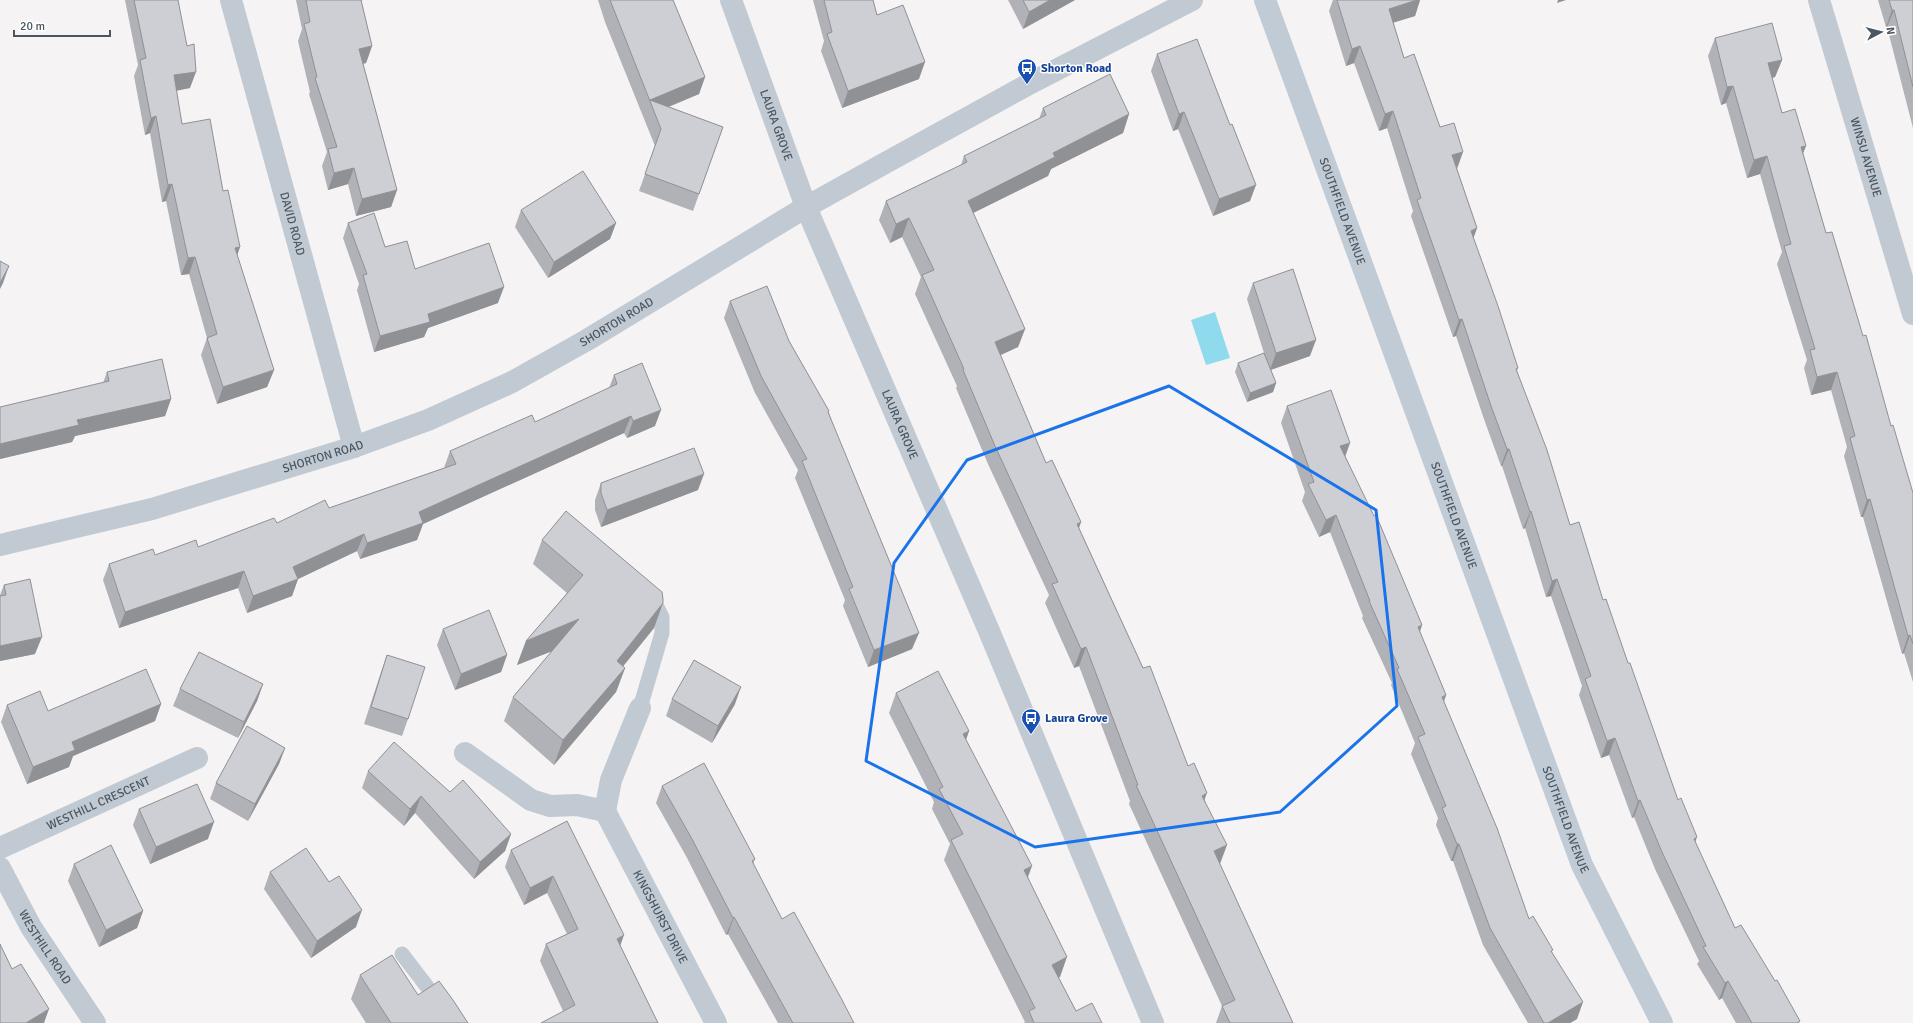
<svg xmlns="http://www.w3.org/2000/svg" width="1913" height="1023" font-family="Signika,sans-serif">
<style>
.water{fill:#90daee}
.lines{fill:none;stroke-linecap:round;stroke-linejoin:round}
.lane{stroke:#c1cad2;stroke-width:15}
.street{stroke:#c1cad2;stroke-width:22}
.secondary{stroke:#c1cbd6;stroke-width:22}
.wall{fill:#b0b2b7}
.shaded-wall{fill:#909195}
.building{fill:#cdcfd5;stroke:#909195}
.marked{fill:none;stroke:#1a73e8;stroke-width:3;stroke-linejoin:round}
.labels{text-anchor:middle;stroke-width:3;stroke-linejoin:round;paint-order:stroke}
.transit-label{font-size:12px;font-weight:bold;fill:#164399;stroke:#fff;text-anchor:start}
.street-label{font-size:12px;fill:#4a5661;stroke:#fff}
</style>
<rect width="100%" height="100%" fill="#f5f3f3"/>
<polygon class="water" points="1215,312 1230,358 1206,365 1191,320"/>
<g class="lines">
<g class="lane">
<polyline points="640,708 662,633 662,617 650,593"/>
<polyline points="402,954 455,1023"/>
</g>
<g class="street">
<path id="s1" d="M231,0L354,447"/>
<path id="s2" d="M731,0L806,207L989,631L1153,1023"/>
<path id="s3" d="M1819,0L1913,314"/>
<path id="s4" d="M0,545L152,509L354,447L428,420L512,382L587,340L806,207L887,162L1027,85L1192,0"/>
<path id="s5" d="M465,753L531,800L550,806L577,805L605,811L716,1023"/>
<polyline points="605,811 611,780 640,708"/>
<path id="s6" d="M0,848L197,758"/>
<path id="s7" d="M0,868L31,927L95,1023"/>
</g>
<path class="secondary" id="s8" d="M1265,0L1582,865L1662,1023"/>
</g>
<g class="wall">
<polygon points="125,0 178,0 190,88 176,91 182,124 223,191 240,247 237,255 274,370 267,387 217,404 201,355 207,338 189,274 181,275 166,201 162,202 150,133 145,135 134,76 138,65"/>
<polygon points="296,0 363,0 361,1 372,46 366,63 363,64 397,190 391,207 356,216 348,184 328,190 322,166 327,152 309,94 310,92 298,41 302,29"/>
<polygon points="598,0 673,0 705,77 699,94 669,107 723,127 693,211 639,191 655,146 605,22"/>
<polygon points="813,0 873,0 877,15 919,79 842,108 821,51 824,41"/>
<polygon points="1008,0 1075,0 1023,29"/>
<polygon points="1333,0 1420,0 1415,16 1393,22 1404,58 1440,127 1457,169 1477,228 1473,238 1518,368 1517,371 1570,525 1603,600 1628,663 1678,800 1695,843 1735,928 1775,981 1800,1021 1799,1023 1736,1023 1722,998 1719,1000 1697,964 1699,961 1655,869 1634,817 1632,818 1609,755 1601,758 1579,695 1582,686 1551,596 1546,597 1525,528 1523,529 1502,466 1501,466 1485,422 1456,336 1453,337 1411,216 1413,211 1387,128 1379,131 1354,63 1346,66 1329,11"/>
<polygon points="1878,0 1913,0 1913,128 1887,27 1886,27"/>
<polygon points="1715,38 1782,60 1775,77 1772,78 1782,113 1806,146 1803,153 1826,233 1913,493 1913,682 1904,653 1902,654 1863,517 1861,517 1844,456 1847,447 1831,390 1811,395 1804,368 1807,360 1777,264 1782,252 1760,174 1747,178 1726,103 1721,105 1708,56"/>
<polygon points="1157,54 1250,201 1213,216 1178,129 1173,131 1151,71"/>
<polygon points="1043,108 1129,114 1123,133 1051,169 1048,176 973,213 1025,329 1018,347 1000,355 1046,463 1081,522 1079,528 1188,766 1205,800 1220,864 1293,1023 1216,1023 1222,1006 1129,804 1130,801 1079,666 1074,668 1045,603 1049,595 988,464 956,388 957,386 915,294 921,277 902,237 890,243 879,220 886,201 961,165 964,156 1039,119"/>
<polygon points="521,210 616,223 610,239 548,278 515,227"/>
<polygon points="348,223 385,247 415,269 498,303 428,328 424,337 374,352 357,290 359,284 343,238"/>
<polygon points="1253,283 1310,356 1271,370 1276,383 1273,392 1247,402 1235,372 1238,363 1264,353 1247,299"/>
<polygon points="730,301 789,341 829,413 912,649 868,667 843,606 845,600 795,478 798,470 755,393 724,318"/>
<polygon points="107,372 171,399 165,416 75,436 72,442 0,459 103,383"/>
<polygon points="614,375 655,426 627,438 624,433 423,524 417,540 360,559 357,551 298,579 292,596 247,613 238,588 119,628 103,580 109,564 198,547 329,508 444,468 450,451 535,422 609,388"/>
<polygon points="1287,406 1345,456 1422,625 1420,632 1446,695 1444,702 1529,919 1552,952 1577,1019 1570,1023 1528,1023 1483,945 1453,861 1451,861 1436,825 1438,818 1411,754 1415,743 1391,685 1392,683 1362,618 1363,616 1330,532 1319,537 1302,501 1305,492 1281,423"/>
<polygon points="601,483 698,490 601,527 595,510 595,500"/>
<polygon points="542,540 654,628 623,666 625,668 616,692 554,765 504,721 513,697 552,651 517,665 526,641 567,593 533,564"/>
<polygon points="4,585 35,654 0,661 0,595"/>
<polygon points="443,629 507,655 501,672 455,690 437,645"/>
<polygon points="387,655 408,719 402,736 364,724 381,672"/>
<polygon points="263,684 257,701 238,738 173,706 180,689"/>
<polygon points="896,693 969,731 966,740 1028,877 1060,977 1058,977 1076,1011 1102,1023 1024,1023 1025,1022 944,860 950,844 932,809 934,802 889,713"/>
<polygon points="672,699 735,704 712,743 666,716"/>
<polygon points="161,704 155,721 73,756 69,767 27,784 1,722 7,705 48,711"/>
<polygon points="285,748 279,764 248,821 210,799 216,783"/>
<polygon points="368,771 450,792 511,834 505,851 474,879 415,813 404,826 362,788"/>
<polygon points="662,786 755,859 753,864 782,919 854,1023 778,1023 728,934 726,935 686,856 656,803"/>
<polygon points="139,809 208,839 150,864 133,825"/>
<polygon points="567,821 620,945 658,1023 563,1011 540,961 546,944 567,934 547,893 524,905 505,867 511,850"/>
<polygon points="74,864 143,911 137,928 99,947 68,881"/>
<polygon points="270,872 356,927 311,958 264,889"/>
<polygon points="360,975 418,995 468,1023 366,1023 351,999"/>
</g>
<g class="shaded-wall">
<polygon points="1050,0 1075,0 1023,29 1029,12"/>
<polygon points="1417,0 1420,0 1415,16 1383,26 1389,9"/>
<polygon points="1558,0 1566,0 1557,3"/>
<polygon points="1892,10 1894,10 1887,27 1886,27"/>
<polygon points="372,46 366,63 352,66 359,49"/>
<polygon points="1360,46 1354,63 1346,66 1352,49"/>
<polygon points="1782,60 1775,77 1761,81 1768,63"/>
<polygon points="925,62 919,79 842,108 848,91"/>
<polygon points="196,72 190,88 168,92 174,75"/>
<polygon points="705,77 699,94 655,112 650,100"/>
<polygon points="1733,86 1726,103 1721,105 1727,87"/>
<polygon points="1393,111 1387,128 1379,131 1385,114"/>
<polygon points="1184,112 1178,129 1173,131 1179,114"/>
<polygon points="1129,114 1123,133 1051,169 1048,176 961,219 968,201 1053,153"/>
<polygon points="156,116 150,133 145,135 151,118"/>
<polygon points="1806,146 1799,163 1801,147"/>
<polygon points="1463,152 1457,169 1452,155"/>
<polygon points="1767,156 1760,174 1747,178 1754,160"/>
<polygon points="354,168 348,184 328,190 334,173"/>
<polygon points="172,184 166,201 162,202 168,185"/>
<polygon points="1256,185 1250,201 1213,216 1219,199"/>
<polygon points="397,190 391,207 356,216 362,199"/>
<polygon points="909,218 902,237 890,243 896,224"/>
<polygon points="616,223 610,239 548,278 554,262"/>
<polygon points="1477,228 1471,245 1471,231"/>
<polygon points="240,247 234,264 235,248"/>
<polygon points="195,257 189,274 181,275 188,258"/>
<polygon points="9,266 3,283 0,289 0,283"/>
<polygon points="504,287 498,303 428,328 424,337 374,352 380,336 428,314"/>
<polygon points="1462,319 1456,336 1453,337 1459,320"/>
<polygon points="1025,329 1018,347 988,361 995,342"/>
<polygon points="1316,340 1310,356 1270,370 1276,353"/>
<polygon points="274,370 267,387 217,404 223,387"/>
<polygon points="1837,372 1831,390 1811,395 1817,377"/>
<polygon points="1276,383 1273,392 1247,402 1250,393"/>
<polygon points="171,399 165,416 75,436 72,442 0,459 0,444 77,420"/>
<polygon points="661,410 655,426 627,438 633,421"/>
<polygon points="631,416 624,433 423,524 417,540 360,559 367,543 419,512"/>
<polygon points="1350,443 1344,460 1340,446"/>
<polygon points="1507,449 1509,449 1502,466 1501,466"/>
<polygon points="704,474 698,490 601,527 607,510"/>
<polygon points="1870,499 1863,517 1861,517 1867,500"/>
<polygon points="1531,511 1525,528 1523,529 1530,512"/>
<polygon points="1336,515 1330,532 1319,537 1326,520"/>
<polygon points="1081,522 1074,541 1077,524"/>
<polygon points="364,534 357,551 298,579 292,596 247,613 253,596 293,567"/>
<polygon points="244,571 238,588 119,628 125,612"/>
<polygon points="1557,579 1551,596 1546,597 1552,581"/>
<polygon points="663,603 654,628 608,685 617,661"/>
<polygon points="579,619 570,644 517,665 526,641"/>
<polygon points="1422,625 1416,642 1418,627"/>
<polygon points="919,633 912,649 868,667 874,650"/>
<polygon points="1910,635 1904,653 1902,654 1908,636"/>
<polygon points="42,637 35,654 0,661 0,646"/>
<polygon points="1086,647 1079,666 1074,668 1081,649"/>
<polygon points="507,655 501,672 455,690 461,674"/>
<polygon points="625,668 616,692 554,765 563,740"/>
<polygon points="263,684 257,701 238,738 244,722"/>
<polygon points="741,687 735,704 712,743 718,726"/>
<polygon points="1446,695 1440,712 1442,697"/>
<polygon points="161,704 155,721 73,756 69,767 27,784 33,767 72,742"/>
<polygon points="969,731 962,751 963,734"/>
<polygon points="1615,738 1609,755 1601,758 1607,741"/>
<polygon points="285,748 279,764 248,821 255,804"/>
<polygon points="1207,793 1200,812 1202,796"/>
<polygon points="421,796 415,813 404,826 410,809"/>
<polygon points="1640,800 1634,817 1632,818 1638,801"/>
<polygon points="214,822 208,839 150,864 156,847"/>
<polygon points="511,834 505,851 474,879 480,862"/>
<polygon points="1697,837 1691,854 1694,839"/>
<polygon points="1457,844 1459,844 1453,861 1451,861"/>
<polygon points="1227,845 1220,864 1214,851"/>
<polygon points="1032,866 1025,885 1024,870"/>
<polygon points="553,876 547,893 524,905 530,888"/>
<polygon points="362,910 356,927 311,958 317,941"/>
<polygon points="143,911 137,928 99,947 106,930"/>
<polygon points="734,917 728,934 726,935 733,918"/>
<polygon points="624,935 618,952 617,939"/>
<polygon points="1067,957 1060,977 1045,984 1052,965"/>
<polygon points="1728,981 1722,998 1719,1000 1725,983"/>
<polygon points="1583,1002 1577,1019 1570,1023 1548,1023"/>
<polygon points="49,1009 44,1023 26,1023"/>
</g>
<g class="building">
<polygon points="134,0 178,0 187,46 194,44 196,72 174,75 182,124 210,119 223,191 228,190 240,247 235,248 274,370 223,387 207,338 217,334 195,257 188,258 172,184 168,185 156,116 151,118 140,60 146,58"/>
<polygon points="306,0 361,0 372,46 359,49 397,190 362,199 354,168 334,173 328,149 337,147 315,78 317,77 304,24 310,22"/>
<polygon points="610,0 673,0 705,77 650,100 723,127 699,194 645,174 661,129"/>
<polygon points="824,0 873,0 877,15 903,5 925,62 848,91 827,34 832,32"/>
<polygon points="1023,0 1050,0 1029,12"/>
<polygon points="1337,0 1417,0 1389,9 1404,58 1414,54 1440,127 1454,123 1463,152 1452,155 1477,228 1471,231 1498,306 1518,368 1516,369 1547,450 1570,525 1579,522 1603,600 1606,599 1628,663 1630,663 1678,800 1681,798 1697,837 1694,839 1735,928 1741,925 1775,981 1777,980 1800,1021 1797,1023 1752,1023 1728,981 1725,983 1703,947 1706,946 1662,852 1640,800 1638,801 1615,738 1607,741 1585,679 1591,676 1557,579 1552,581 1531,511 1530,512 1509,449 1507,449 1491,406 1462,319 1459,320 1417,200 1421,198 1393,111 1385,114 1360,46 1352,49"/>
<polygon points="1889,0 1913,0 1913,87 1894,10 1892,10"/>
<polygon points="1772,23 1782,60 1768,63 1782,113 1795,109 1806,146 1801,147 1826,233 1832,232 1863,336 1866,335 1891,426 1893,425 1913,493 1913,644 1910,635 1908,636 1870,499 1867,500 1850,438 1855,436 1837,372 1817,377 1810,350 1815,349 1784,246 1791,244 1767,156 1754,160 1733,86 1727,87 1715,38"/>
<polygon points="1197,39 1230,125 1232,124 1256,185 1219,199 1184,112 1179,114 1157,54"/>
<polygon points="1110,74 1129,114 1053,153 1055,157 968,201 1025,329 995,342 1046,463 1052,460 1081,522 1077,524 1143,668 1150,666 1188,766 1194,763 1207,793 1202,796 1227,845 1214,851 1293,1023 1230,1023 1222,1006 1235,1000 1136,785 1138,785 1086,647 1081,649 1052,584 1058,582 995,446 963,370 964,369 922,275 934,270 909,218 896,224 886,201 967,162 964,156 1046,115 1043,108"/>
<polygon points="583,171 616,223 554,262 521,210"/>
<polygon points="374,213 385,247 407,241 415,269 489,243 504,287 428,314 430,322 380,336 363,275 367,274 348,223"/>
<polygon points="0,261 9,266 0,283"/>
<polygon points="1293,269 1316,340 1276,353 1253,283"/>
<polygon points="767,286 789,341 829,411 828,412 919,633 874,650 849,589 853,587 802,461 807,459 761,376 730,301"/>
<polygon points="1264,353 1276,383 1250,393 1238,363"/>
<polygon points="162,359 171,399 77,420 79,425 0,444 0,407 109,381 107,372"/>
<polygon points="642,363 661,410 633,421 631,416 419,512 423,523 367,543 364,534 293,567 298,579 253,596 244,571 125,612 109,564 153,549 155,555 196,540 198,547 274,518 277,523 325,500 329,508 456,464 450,451 532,415 535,422 617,384 614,375"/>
<polygon points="1331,390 1350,443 1340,446 1374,516 1376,515 1422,625 1418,627 1446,695 1442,697 1497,828 1529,919 1533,916 1553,950 1551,951 1583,1002 1548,1023 1544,1023 1490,928 1459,844 1457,844 1442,808 1446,806 1418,737 1425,734 1397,669 1399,668 1369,601 1370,601 1336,515 1326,520 1308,484 1314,482 1287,406"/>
<polygon points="694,448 704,474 607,510 601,493 601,483"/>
<polygon points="566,511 662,592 663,599 663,603 617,661 625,668 563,740 513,697 579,619 526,641 583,575 542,540"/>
<polygon points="30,579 42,637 0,646 0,596 6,595 4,585"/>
<polygon points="489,610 507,655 461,674 443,629"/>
<polygon points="199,652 263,684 244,722 180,689"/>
<polygon points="387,655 425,667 408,719 371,707"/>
<polygon points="694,660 741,687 718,726 672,699"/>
<polygon points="146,669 161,704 72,742 75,750 33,767 7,705 40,691 48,711"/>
<polygon points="938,671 969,731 963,734 1032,866 1024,870 1067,957 1052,965 1076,1011 1092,1003 1102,1023 1034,1023 1029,1011 1035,1008 951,840 963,834 939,789 943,787 896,693"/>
<polygon points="247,726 285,748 255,804 216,783"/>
<polygon points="394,742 450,792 463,780 511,834 480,862 421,796 410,809 368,771"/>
<polygon points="704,763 755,859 752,861 782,919 794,912 841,998 854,1023 793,1023 734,917 733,918 692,839 662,786"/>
<polygon points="197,784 214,822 156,847 139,809"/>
<polygon points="567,821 624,935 617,939 658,1023 541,1023 575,1005 546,944 578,929 553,876 530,888 511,850"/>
<polygon points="111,845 143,911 106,930 74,864"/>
<polygon points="306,848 329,882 339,876 362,910 317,941 270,872"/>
<polygon points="0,944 12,969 21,964 49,1009 26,1023 0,1023"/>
<polygon points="392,955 418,995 439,981 453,1000 468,1023 391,1023 360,975"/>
</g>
<path class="marked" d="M1169,386L1376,510L1397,706L1280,812L1035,847L866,761L894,563L967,460Z"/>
<defs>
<symbol id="bus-pin" viewBox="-11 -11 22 30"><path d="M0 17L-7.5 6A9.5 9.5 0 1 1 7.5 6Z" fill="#1a4fb4" stroke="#fff"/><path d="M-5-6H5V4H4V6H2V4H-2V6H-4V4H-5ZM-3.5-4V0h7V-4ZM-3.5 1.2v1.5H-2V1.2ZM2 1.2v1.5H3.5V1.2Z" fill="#fff"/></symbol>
</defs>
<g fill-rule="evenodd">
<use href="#bus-pin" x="1016" y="57" width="22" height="30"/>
<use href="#bus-pin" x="1020" y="707" width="22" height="30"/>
</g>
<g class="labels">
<g class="transit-label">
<text x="1041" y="72">Shorton Road</text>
<text x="1045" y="722">Laura Grove</text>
</g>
<g class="street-label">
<text dy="4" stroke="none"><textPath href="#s2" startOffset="133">LAURA GROVE</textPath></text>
<text dy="4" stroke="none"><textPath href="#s3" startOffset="164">WINSU AVENUE</textPath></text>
<text dy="4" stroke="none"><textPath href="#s8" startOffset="225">SOUTHFIELD AVENUE</textPath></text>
<text dy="4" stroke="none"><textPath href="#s1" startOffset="232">DAVID ROAD</textPath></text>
<text dy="4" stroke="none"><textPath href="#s4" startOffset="659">SHORTON ROAD</textPath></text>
<text dy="4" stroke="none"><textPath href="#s2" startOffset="457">LAURA GROVE</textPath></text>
<text dy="4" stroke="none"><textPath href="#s4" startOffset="335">SHORTON ROAD</textPath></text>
<text dy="4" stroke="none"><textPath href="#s8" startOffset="549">SOUTHFIELD AVENUE</textPath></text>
<text dy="4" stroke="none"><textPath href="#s6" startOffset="108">WESTHILL CRESCENT</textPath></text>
<text dy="4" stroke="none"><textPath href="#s8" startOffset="873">SOUTHFIELD AVENUE</textPath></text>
<text dy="4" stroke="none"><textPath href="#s5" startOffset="276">KINGSHURST DRIVE</textPath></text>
<text dy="4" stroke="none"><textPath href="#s7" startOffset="91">WESTHILL ROAD</textPath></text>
</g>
</g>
<g transform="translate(1881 32) rotate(83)" stroke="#ffffff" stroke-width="3" paint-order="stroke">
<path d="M0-3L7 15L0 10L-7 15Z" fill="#4a5661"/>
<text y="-6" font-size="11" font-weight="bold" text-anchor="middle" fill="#4a5661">N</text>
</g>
<path d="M14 30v6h96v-6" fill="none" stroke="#4a5661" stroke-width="2"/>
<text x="20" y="30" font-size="12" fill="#4a5661" stroke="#ffffff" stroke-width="3" paint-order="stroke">20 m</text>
</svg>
